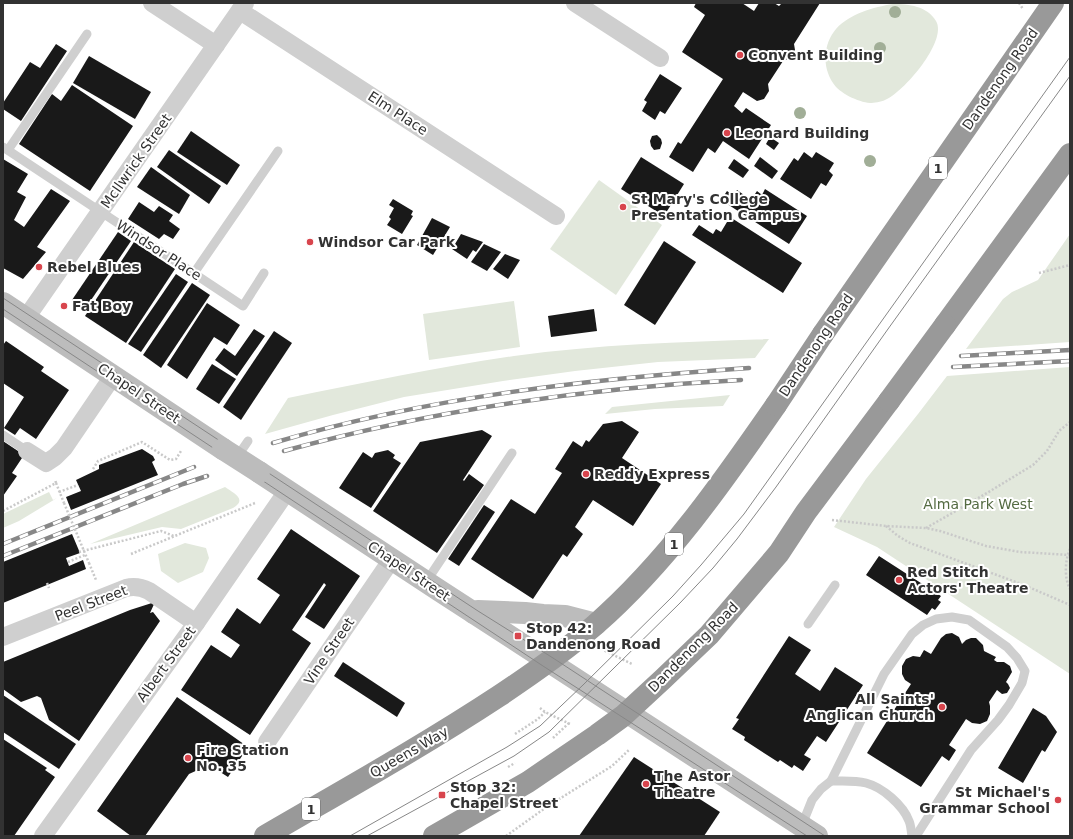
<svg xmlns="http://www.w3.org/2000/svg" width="1073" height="839" font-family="'DejaVu Sans',sans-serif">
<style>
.green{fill:#e2e8dc}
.building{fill:#191919}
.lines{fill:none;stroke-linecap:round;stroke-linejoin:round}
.path{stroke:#c9c9c9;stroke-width:2.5;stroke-dasharray:2 2;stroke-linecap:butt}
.lane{stroke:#cfcfcf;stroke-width:9}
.street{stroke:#cfcfcf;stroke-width:18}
.secondary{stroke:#bcbcbc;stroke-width:22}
.highway{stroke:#999;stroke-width:22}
.tram{stroke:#878787;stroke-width:1}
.rail-casing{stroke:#878787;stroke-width:4.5}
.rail{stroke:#fff;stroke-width:3;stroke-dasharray:9;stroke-linecap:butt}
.path-bridge{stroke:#c9c9c9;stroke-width:2.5;stroke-dasharray:2 2;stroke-linecap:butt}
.lane-bridge{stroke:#cfcfcf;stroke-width:9}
.secondary-bridge{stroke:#bcbcbc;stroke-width:22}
.highway-bridge{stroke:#999;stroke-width:22}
.tree{fill:#a1ae97}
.poi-dot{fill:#d8454d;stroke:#fff;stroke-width:1.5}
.labels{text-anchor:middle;stroke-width:4;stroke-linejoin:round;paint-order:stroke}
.shield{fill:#fff;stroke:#707070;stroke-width:1}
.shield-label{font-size:13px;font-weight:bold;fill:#323232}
.poi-label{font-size:14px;font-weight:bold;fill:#323232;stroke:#fff;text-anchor:start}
.street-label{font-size:14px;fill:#323232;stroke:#fff}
.park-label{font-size:14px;fill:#546b42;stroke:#fff}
</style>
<rect width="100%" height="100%" fill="#fff"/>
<g class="green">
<path d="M893,4C909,4 927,6 936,21C948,41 903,93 885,100C881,102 874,103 870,103C858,102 839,93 833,83C822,67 823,44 836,29C849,14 874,7 893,4Z"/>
<polygon points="599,180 662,225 616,295 550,249"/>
<polygon points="1070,234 1070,342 966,349 1003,299 1012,292 1038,280"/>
<polygon points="514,301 520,347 429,360 423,314"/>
<path d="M769,339L755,358L658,362L575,371L503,381L404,397L333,415L265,434L288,398C363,383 439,367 514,356C599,344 684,342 769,339Z"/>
<polygon points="1070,367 1070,674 877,547 834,527 866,479 918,414 947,376"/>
<polygon points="730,395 723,406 655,409 605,414 612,407"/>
<path d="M225,487C233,493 248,499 233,508L181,529L162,527L90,544Z"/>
<polygon points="49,492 53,500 57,498 19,521 3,528 3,514"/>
<polygon points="185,543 206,548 209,558 203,572 178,583 161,571 158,554"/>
</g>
<g class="building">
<polygon points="696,3 742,3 754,11 759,3 774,3 779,6 782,3 820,3 794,44 795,50 790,58 783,61 768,84 769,91 764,99 757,101 743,92 734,106 742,113 746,108 771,125 749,159 723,141 715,153 708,148 693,172 669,157 678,142 681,144 723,79 682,52 705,15 694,7"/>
<polygon points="56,44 67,51 21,121 3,109 3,103 30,62 40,68"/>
<polygon points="89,56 151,92 135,119 73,83"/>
<polygon points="660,74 682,88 665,114 660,111 655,120 642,111 647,102 644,100"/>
<polygon points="72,85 133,126 90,191 19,144 52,94 61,101"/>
<polygon points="191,131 240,165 227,185 177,152"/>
<polygon points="657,135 661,139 662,143 660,149 654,150 651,146 650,141 652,136"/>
<polygon points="770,137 779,143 774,150 766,144"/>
<polygon points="169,150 221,186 209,204 157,167"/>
<polygon points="804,152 812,158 816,152 834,163 829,171 833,175 826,186 821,183 811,199 780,179 794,158 798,161"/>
<polygon points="641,157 684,184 664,216 621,189"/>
<polygon points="760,157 778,171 772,179 754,166"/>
<polygon points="3,159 28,174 17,192 26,197 14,220 24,227 51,189 70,201 37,247 46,252 23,279 3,268"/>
<polygon points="734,159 749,170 743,178 728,168"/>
<polygon points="151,167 190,195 179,214 137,187"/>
<polygon points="765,189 807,216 789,244 721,200 727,191 734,196 737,190 751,200 757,191 762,195"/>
<polygon points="393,199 413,211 411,215 413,216 402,234 387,225 391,219 389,217 394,208 389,205"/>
<polygon points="139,202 154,212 159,206 173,215 169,221 180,229 173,239 164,234 159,239 128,219"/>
<polygon points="730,217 802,263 783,293 692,235 699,225 713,234 716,229 721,232"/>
<polygon points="432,218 450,227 433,255 417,245"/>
<polygon points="118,232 131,241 85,309 72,300"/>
<polygon points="461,234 483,242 476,252 473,250 467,259 452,249"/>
<polygon points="664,241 696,262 655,325 624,305"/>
<polygon points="134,242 175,269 126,343 85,316"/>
<polygon points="484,244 501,252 487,271 471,262"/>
<polygon points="505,254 520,260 508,279 493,269"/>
<polygon points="176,274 188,282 141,352 128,344"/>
<polygon points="192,283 210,295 161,368 143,355"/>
<polygon points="207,303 240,325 227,345 214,337 187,379 167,365"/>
<polygon points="594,309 597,331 551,337 548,316"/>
<polygon points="254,329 265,336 237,376 215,360 224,348 235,356"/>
<polygon points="274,331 292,343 241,420 223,407"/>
<polygon points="6,341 44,367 41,371 69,390 36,439 20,428 15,435 4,428 24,397 3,383 3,345"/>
<polygon points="212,364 236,379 219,404 196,389"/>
<polygon points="622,421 639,432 622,458 661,484 633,526 593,500 575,527 583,534 567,557 563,554 533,599 471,559 511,499 535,514 562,473 555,469 573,441 582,447 586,440 589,442 603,424"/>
<polygon points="482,430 492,436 463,480 464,481 469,474 484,485 437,553 373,511 420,442"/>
<polygon points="3,441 24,455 12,473 17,476 3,496"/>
<polygon points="142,449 153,456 155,460 152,462 158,475 71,510 66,497 81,491 76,480 99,469 99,465"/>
<polygon points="388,450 395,455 393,458 401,463 371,508 339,488 363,452 372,458 375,453"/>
<polygon points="484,505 495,512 459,566 448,559"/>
<polygon points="291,529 360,576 324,629 305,617 326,585 324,583 292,630 311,643 250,735 181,690 211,645 231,658 240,645 221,632 237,608 260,624 280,595 257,579"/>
<polygon points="72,534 80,553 66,558 69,566 83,560 86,569 3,603 3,562"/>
<polygon points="879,556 941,596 938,600 941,602 935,610 932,608 927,615 866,575"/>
<polygon points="155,602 150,613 153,612 160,621 79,741 49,720 41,698 37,696 21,702 3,689 3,662 130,610"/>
<polygon points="952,633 959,637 962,644 966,640 971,638 976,638 983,645 984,651 996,657 994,660 997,662 1004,662 1010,666 1012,672 1006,682 1008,684 1010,688 1007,693 1002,694 997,690 989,702 990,706 990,714 987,721 980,724 972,723 966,719 949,745 956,750 949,761 942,756 921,787 867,753 887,721 880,716 887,706 894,710 911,684 905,680 902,674 902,666 906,659 913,656 920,657 924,650 931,654 941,638 946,634"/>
<polygon points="789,636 811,650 795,674 820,691 835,667 863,685 826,742 817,736 804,755 811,759 803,771 794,765 792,768 780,760 778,762 744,740 745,737 732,729 739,719 736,718"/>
<polygon points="343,662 405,703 397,717 334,676"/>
<polygon points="3,695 76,744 59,769 3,732"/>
<polygon points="177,697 248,747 228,777 217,770 208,768 200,769 189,774 145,836 131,836 97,811"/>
<polygon points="1033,708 1046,716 1057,732 1045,752 1042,750 1023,783 998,768"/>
<polygon points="3,739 47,768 45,770 55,777 14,836 3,836"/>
<polygon points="634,757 720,812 704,836 579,836"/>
</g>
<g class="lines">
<g class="path">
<polyline points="1019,3 1023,9"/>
<polyline points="1039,273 1070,265"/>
<polyline points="93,469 98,461 142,442 170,460 176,459 181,451"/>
<polyline points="56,483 64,503"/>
<polyline points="59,492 78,485"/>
<polyline points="3,511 56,483 55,479"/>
<polyline points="832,520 886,526 926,528 940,531 986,546 1020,552 1070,555"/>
<polyline points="886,526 898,536 910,543 1024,585 1070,605"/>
<polyline points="926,528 987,493 1033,465 1047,451 1059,431 1070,422"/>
<path d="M1070,549C1065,560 1064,578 1070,589"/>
<polyline points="79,552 161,531 174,536"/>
<polyline points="131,554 255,503"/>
<polyline points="68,562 85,555"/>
<polyline points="89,563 96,580"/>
<polyline points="47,583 49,588"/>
<polyline points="601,649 632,664"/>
<polyline points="540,708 545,712 570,724"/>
<polyline points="515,734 538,719 545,712"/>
<polyline points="553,738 569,723"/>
<polyline points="508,767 515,763"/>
<polyline points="506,836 548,806 612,766 630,749"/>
</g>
<g class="lane">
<polyline points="3,147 243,306 264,273"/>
<polyline points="8,150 87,34"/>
<polyline points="194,273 278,151"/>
<polyline points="3,435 27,451"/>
<polyline points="426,582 512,453"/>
<polyline points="808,624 835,585"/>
<path d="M831,781C843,781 854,780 866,783C882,787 903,805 909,821C911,825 911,831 912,836"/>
<polyline points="802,825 812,800 821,789 831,781 884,674 912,634 923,625 936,619 952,617 969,620 1007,647 1017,658 1025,671 1022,683 1009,705 998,720 971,750 916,836"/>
</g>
<g class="street">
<polyline points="152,3 216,45"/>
<polyline points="575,3 660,58"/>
<polyline points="240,11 556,216"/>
<polyline points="26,318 245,3"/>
<polyline points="27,451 46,463 55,457 64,448 113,376"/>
<path d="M3,637L126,588C134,586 141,587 149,591L196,623"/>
<polyline points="267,742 392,559"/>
<polyline points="43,836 196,623 287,491"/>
</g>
<g class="secondary">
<polyline points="3,303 223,449"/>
<polyline points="259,472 440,591 817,836"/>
<polyline points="474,613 478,611 525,613 543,615 565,616 596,624"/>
</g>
<g class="highway">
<polyline points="945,325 1070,154"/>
<polyline points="823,334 1053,3"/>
<path d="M265,836C344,790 423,746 499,696C532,674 565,651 595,625C667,562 722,483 776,405"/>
<polyline points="434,836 528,782 597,735 623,716 663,679 709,635 779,553 806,512 889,401"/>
</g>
<g class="tram">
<polyline points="3,298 478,611 553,658 825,836"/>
<polyline points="3,309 543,666 807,836"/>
<polyline points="350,836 507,747 540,726 583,685 673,596 701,565 744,514 1070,57"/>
<polyline points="367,836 514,756 549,732 680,603 713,568 737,539 776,487 888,329 1070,76"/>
</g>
<defs>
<g id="rail">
<polyline points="961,356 1070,350"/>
<polyline points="953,367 1070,361"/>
<path d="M273,443C428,397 588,379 749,368"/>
<path d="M284,451C433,410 587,388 741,380"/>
<polyline points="3,544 194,467"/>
<polyline points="3,556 183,484 207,476"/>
</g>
</defs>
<use href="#rail" class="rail-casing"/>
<use href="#rail" class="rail"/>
<polyline class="path-bridge" points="64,503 89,563"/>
<polyline class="lane-bridge" points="237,457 248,441"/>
<polyline class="secondary-bridge" points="223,449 259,472"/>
<g class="highway-bridge">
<polyline points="889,401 945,325"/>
<polyline points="776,405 823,334"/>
</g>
</g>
<g class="tree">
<circle cx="895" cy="12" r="6"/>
<circle cx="880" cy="48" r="6"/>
<circle cx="800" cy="113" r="6"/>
<circle cx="870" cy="161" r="6"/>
</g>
<g class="poi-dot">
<circle cx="740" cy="55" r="4"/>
<circle cx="727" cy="133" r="4"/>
<circle cx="623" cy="207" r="4"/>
<circle cx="310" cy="242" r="4"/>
<circle cx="39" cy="267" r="4"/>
<circle cx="64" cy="306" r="4"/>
<circle cx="586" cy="474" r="4"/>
<circle cx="899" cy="580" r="4"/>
<rect x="514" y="632" width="8" height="8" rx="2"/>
<circle cx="942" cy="707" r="4"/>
<circle cx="188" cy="758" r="4"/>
<circle cx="646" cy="784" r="4"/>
<rect x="438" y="791" width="8" height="8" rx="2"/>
<circle cx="1058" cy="800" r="4"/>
</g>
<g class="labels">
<g class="shield">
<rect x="929" y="157" width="18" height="22" rx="3"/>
<rect x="665" y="533" width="18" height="22" rx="3"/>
<rect x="302" y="798" width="18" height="22" rx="3"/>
</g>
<g class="shield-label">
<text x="938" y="173">1</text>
<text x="674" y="549">1</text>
<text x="311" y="814">1</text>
</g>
<g class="poi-label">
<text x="748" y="60">Convent Building</text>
<text x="735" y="138">Leonard Building</text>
<text x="631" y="204">St Mary's College<tspan x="631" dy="16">Presentation Campus</tspan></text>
<text x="318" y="247">Windsor Car Park</text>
<text x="47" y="272">Rebel Blues</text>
<text x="72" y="311">Fat Boy</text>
<text x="594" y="479">Reddy Express</text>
<text x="907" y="577">Red Stitch<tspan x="907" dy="16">Actors' Theatre</tspan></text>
<text x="526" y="633">Stop 42:<tspan x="526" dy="16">Dandenong Road</tspan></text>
<text x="934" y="704" text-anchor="end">All Saints'<tspan x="934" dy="16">Anglican Church</tspan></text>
<text x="196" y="755">Fire Station<tspan x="196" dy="16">No. 35</tspan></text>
<text x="654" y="781">The Astor<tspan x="654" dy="16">Theatre</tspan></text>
<text x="450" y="792">Stop 32:<tspan x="450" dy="16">Chapel Street</tspan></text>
<text x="1050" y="797" text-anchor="end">St Michael's<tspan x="1050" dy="16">Grammar School</tspan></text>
</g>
<g class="street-label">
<text transform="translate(1000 79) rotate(-55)" y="5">Dandenong Road</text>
<text transform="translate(398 113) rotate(33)" y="5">Elm Place</text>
<text transform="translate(136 161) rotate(-55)" y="5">McIlwrick Street</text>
<text transform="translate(159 250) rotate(33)" y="5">Windsor Place</text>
<text transform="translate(816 345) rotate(-56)" y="5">Dandenong Road</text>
<text transform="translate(139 393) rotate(34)" y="5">Chapel Street</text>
<text transform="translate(409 571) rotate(34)" y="5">Chapel Street</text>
<text transform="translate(91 603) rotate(-21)" y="5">Peel Street</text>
<text transform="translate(693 647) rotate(-45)" y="5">Dandenong Road</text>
<text transform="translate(329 651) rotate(-56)" y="5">Vine Street</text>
<text transform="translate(166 664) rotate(-54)" y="5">Albert Street</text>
<text transform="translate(409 752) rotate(-30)" y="5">Queens Way</text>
</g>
<g class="park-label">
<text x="978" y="509">Alma Park West</text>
</g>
</g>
<rect width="1073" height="839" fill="none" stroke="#323232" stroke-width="8"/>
</svg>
